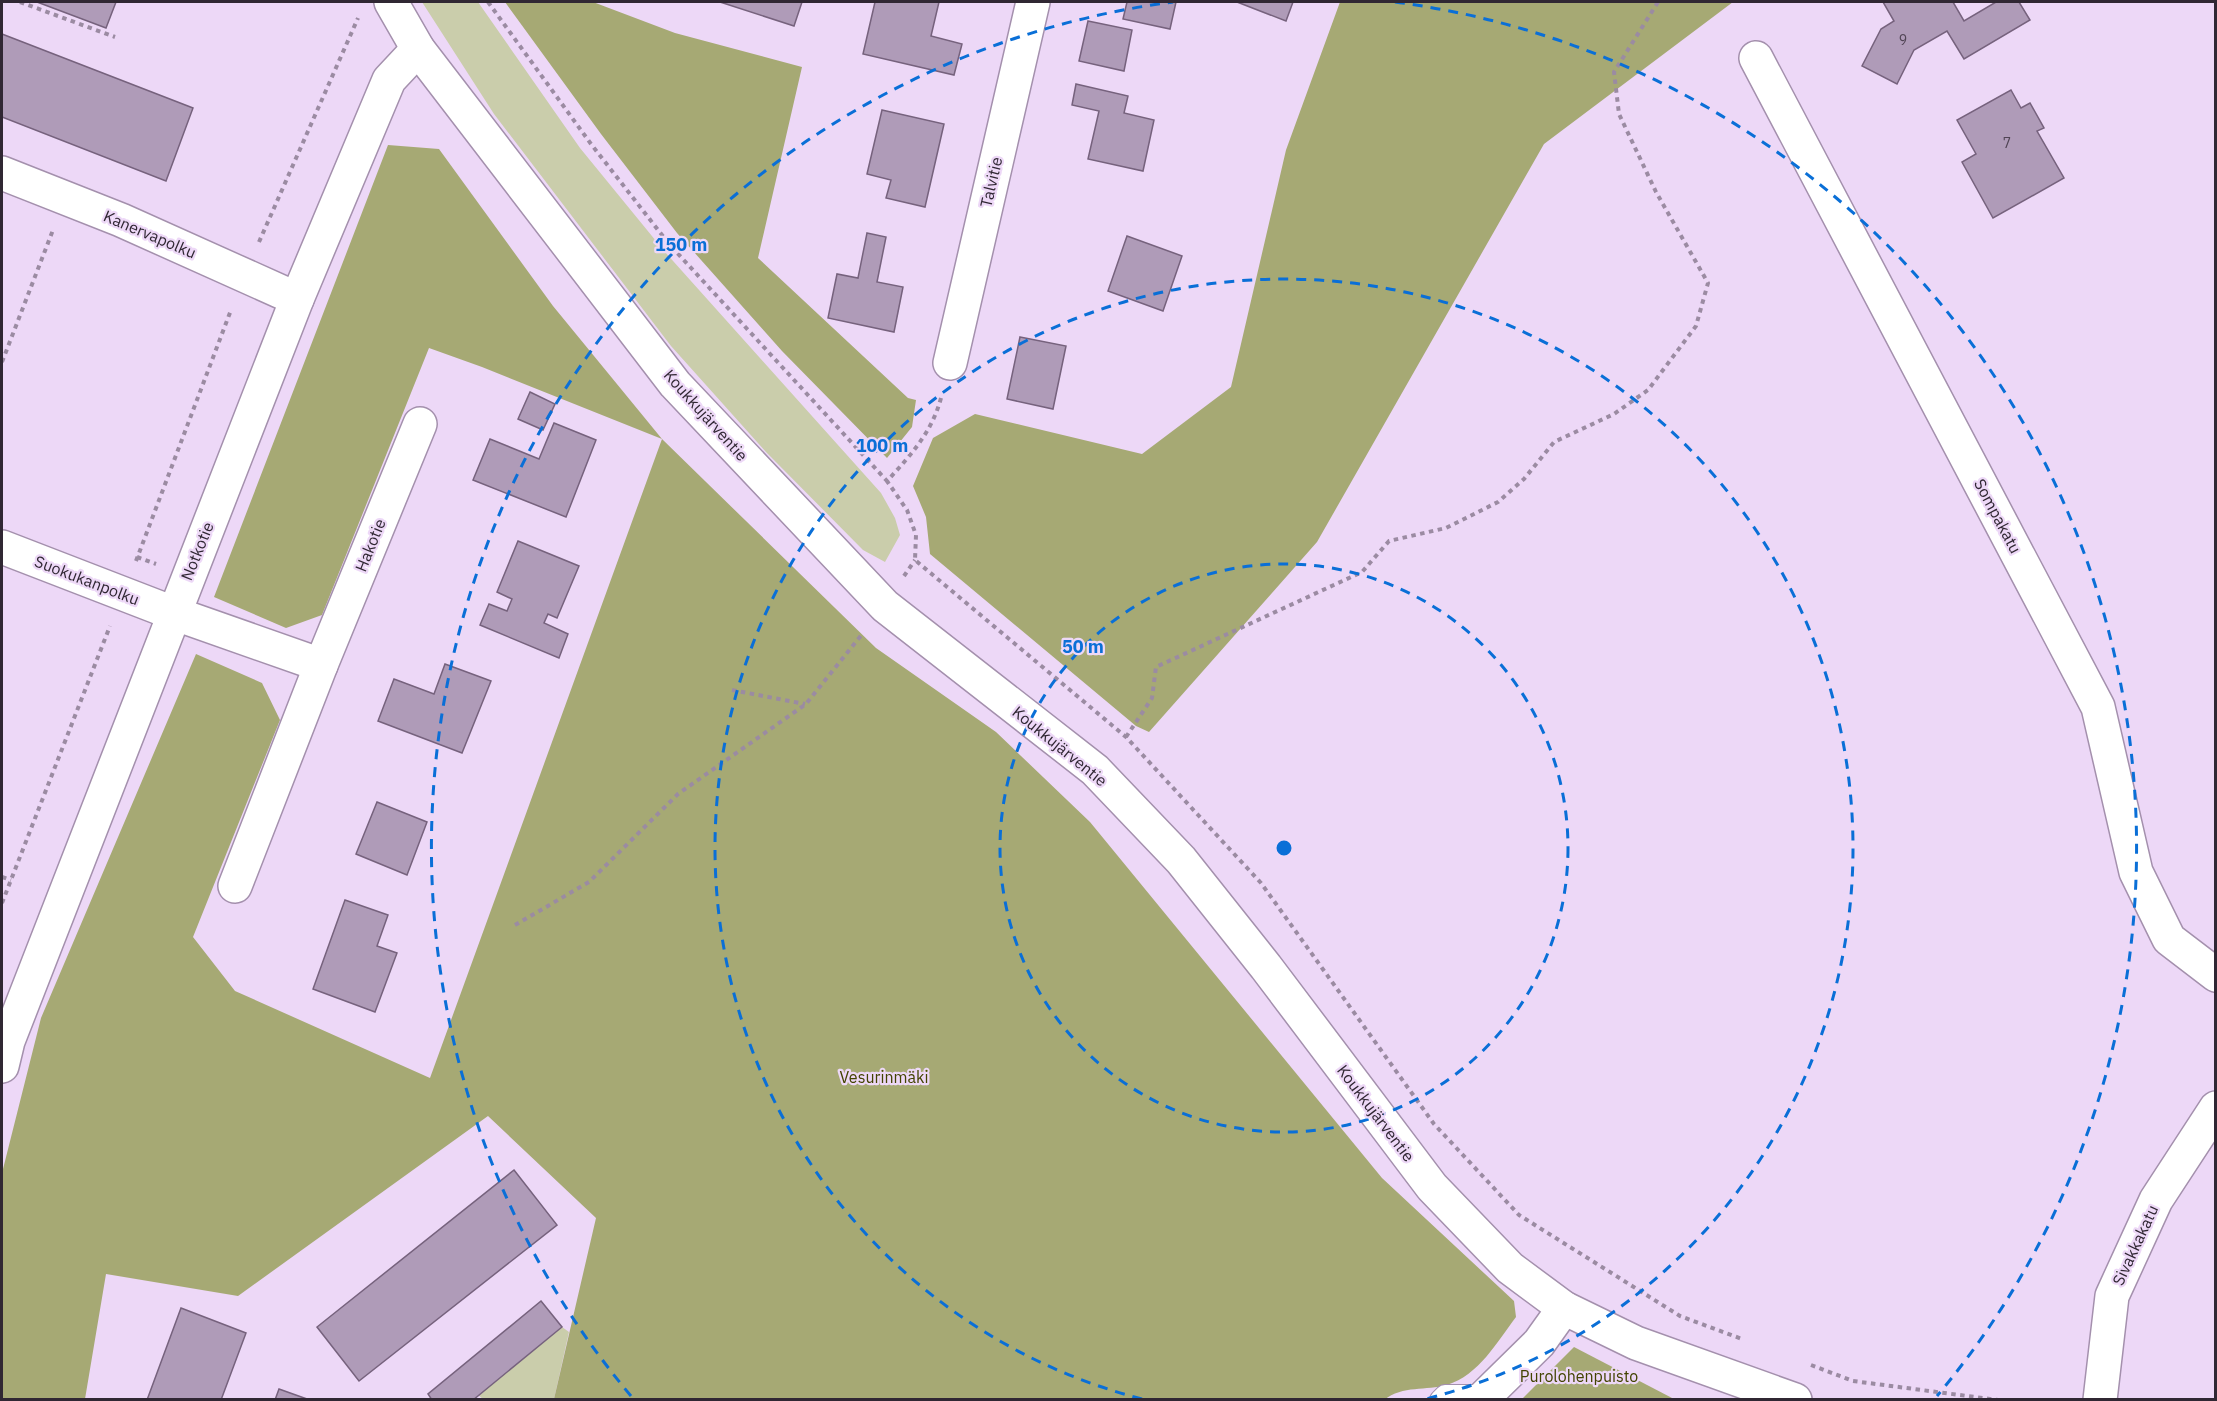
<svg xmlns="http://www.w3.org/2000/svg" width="2217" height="1401" font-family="'IBM Plex Sans',sans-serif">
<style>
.green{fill:#cacdab}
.forest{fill:#a6a974}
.building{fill:#af9bb8;stroke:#76627d;stroke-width:1.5}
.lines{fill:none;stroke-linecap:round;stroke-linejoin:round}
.lane-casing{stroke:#a490ad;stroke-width:22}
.street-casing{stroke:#a490ad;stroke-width:36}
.secondary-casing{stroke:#a490ad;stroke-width:36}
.path{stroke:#9b8ba2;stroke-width:4;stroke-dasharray:4.5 4.5;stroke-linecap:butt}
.lane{stroke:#fff;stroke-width:20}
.street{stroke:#fff;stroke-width:33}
.secondary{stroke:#fff;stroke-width:33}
.ring{fill:none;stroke:#0a6fd7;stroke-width:3;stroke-dasharray:10 8}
.labels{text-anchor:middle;stroke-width:4.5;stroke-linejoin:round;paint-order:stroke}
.number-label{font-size:14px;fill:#504454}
.street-label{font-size:16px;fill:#302733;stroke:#edd8f7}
.park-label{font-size:16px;fill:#424300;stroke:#edd8f7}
.centre{fill:#0a6fd7;stroke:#edd8f7;stroke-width:3}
.ring-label{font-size:18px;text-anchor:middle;font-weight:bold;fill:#0a6fd7;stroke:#edd8f7;stroke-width:4.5;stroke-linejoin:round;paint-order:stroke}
</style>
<rect width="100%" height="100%" fill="#edd8f7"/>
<g class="green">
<polygon points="422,2 478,2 580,148 665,252 881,493 895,518 900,535 885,562 863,550 766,452 671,346 494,114"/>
<polygon points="562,1327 569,1332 554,1399 483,1399 478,1395"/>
</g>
<g class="forest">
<polygon points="505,2 593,2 675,33 802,67 758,258 908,398 916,400 912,427 887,458 782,351 677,233 601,134"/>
<polygon points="1340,2 1733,2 1544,144 1317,542 1149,732 1136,726 930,554 926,517 913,486 933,438 975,414 1142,454 1231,387 1286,150"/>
<path d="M388,145L439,149L553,306L662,439L876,648L996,732L1090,822L1382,1178L1514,1301L1516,1317C1497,1342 1479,1375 1447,1385C1426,1391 1403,1385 1384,1400L554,1399L596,1218L488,1116L238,1296L106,1274L85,1399H2V1173L41,1018L196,654L262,683L280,720L193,937L235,991L430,1078L662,439L482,367L429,348L322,615L286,628L214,597Z"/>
<polygon points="1574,1347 1674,1399 1522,1399"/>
</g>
<g class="building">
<polygon points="37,2 116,2 106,28"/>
<polygon points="720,2 802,2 794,26"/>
<polygon points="875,2 939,2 931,36 962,44 954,75 863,54"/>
<polygon points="1127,2 1176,2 1170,29 1123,19"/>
<polygon points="1237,2 1293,2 1286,21"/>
<polygon points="1883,2 1953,2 1964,21 1996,2 2019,2 2030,20 1964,59 1947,31 1914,50 1897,84 1862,66 1881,29 1894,21"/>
<polygon points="1088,21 1132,30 1124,71 1079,61"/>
<polygon points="2,34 193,108 166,181 2,117"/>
<polygon points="1076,84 1128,96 1124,113 1154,120 1143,171 1088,159 1099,111 1072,105"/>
<polygon points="2011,90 2021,108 2030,103 2044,128 2037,131 2064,178 1993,218 1962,162 1976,154 1957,120"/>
<polygon points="882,110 944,124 925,207 886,198 891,180 867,174"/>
<polygon points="867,233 886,237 877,282 903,287 894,332 828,318 837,274 858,278"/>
<polygon points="1127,236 1182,256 1163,311 1108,291"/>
<polygon points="1020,337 1066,346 1053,409 1007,399"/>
<polygon points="530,392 555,404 543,430 518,419"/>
<polygon points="554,423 596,440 566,517 473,480 490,439 539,459"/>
<polygon points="518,541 579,566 557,618 548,614 544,623 568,634 559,658 480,625 489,604 507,611 512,599 497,592"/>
<polygon points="445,664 491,681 462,753 378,721 394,679 434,694"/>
<polygon points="377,802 427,822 407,875 356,854"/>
<polygon points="345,900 388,915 377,946 397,953 375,1012 313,989"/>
<polygon points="514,1170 557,1225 359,1381 317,1327"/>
<polygon points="541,1301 562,1327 473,1400 432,1400 428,1394"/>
<polygon points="181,1308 246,1333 221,1400 147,1400"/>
<polygon points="279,1389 307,1399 275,1400"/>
</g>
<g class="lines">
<defs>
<polyline id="lane" points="1440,1400 1445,1395 1486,1395"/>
<g id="street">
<polyline points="1756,58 2098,707 2136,872 2169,939 2216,975"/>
<polyline points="2,173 121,220 297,299"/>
<polyline points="950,363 1033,2"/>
<polyline points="2,547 173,613 321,665"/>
<polyline points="235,886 321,665 420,424"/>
<polyline points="1481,1400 1539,1343 1564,1308"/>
<polyline points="2100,1400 2112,1296 2156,1200 2216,1108"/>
</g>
<g id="secondary">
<polyline points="391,2 418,49 675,384 885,606 1095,770 1181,860 1266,967 1432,1187 1510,1268 1564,1308 1636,1343 1795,1400"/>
<polyline points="2,1066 8,1041 297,299 389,80 418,49"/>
</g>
</defs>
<use href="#lane" class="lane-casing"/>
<use href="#street" class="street-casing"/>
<use href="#secondary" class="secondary-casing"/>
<g class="path">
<polyline points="20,2 115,37"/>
<polyline points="488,2 591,144 669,244 887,481"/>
<polyline points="259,242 358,18"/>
<polyline points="2,362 53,230"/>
<path d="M941,398C932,432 911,455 887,481L907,510L916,535L915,560L1126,737L1261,883L1434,1124L1519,1215L1680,1316L1742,1339"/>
<polyline points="137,557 156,564"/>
<polyline points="136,561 231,310"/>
<polyline points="904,576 915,560"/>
<polyline points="732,690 805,704"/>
<polyline points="1126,737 1152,698 1156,667 1362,572 1389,541 1446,528 1498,502 1524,479 1554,442 1614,414 1648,390 1696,326 1708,283 1656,192 1619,114 1614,72 1658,2"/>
<polyline points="2,877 11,880"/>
<polyline points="2,903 110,626"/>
<polyline points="515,925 589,882 678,794 806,704 863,633"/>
<polyline points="1811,1365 1853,1381 1998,1400"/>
</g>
<use href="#lane" class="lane"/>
<use href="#street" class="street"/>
<use href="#secondary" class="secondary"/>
</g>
<g class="ring">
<circle cx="1284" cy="848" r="284"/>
<path d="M1142 1399A569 569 0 1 1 1426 1399"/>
<path d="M631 1396A853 853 0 0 1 1173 2M1395 2A853 853 0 0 1 1937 1396"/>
</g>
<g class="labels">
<g class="number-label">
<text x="1903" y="45">9</text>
<text x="2007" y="148">7</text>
</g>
<g class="street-label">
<text transform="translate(991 182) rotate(-77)" y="6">Talvitie</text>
<text transform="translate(150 234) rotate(23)" y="6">Kanervapolku</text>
<text transform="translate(706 415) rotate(48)" y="6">Koukkujärventie</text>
<text transform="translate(1998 516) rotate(62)" y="6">Sompakatu</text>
<text transform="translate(370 545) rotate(-68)" y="6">Hakotie</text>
<text transform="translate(197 551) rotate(-68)" y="6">Notkotie</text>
<text transform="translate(87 580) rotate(21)" y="6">Suokukanpolku</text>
<text transform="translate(1060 746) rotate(39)" y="6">Koukkujärventie</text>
<text transform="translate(1376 1113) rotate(53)" y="6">Koukkujärventie</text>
<text transform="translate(2135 1245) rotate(-65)" y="6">Sivakkakatu</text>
</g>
<g class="park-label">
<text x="884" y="1083">Vesurinmäki</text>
<text x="1579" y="1382">Purolohenpuisto</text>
</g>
</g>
<circle cx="1284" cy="848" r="9" class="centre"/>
<g class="ring-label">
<text x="681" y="251">150 m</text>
<text x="882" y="452">100 m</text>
<text x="1083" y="653">50 m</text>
</g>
<rect width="2217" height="1401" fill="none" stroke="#302733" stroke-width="6"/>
</svg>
